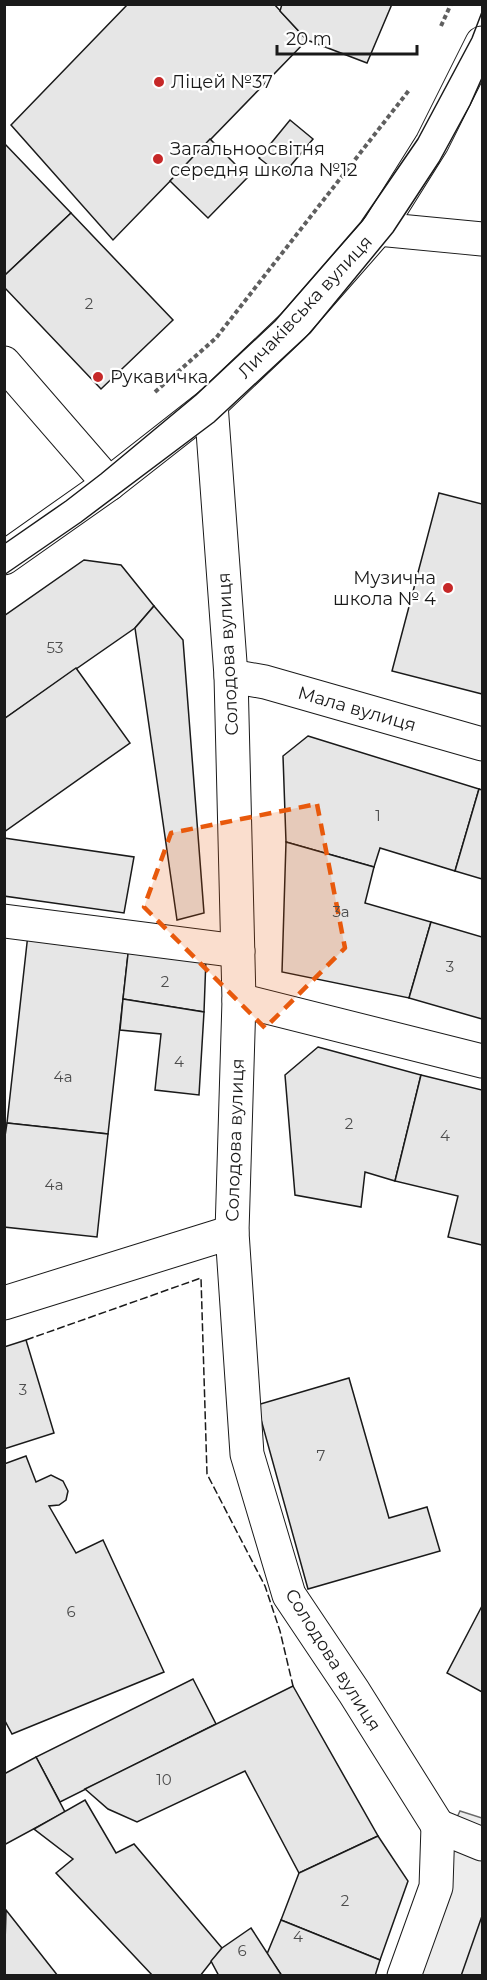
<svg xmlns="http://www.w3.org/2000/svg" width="487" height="1980" font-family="Montserrat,sans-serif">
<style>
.built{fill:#ededed;stroke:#6a6a6a;stroke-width:1.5}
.building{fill:#e6e6e6;stroke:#1a1a1a;stroke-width:1.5}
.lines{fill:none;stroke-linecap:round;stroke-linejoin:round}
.street-casing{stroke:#1a1a1a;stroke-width:35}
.primary-casing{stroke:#1a1a1a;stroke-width:35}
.path{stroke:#5f5f5f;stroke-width:4;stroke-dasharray:4.5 3;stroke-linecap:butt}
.street{stroke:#fff;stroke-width:33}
.primary{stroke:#fff;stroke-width:33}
.tram{stroke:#1a1a1a;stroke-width:1.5}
.fence{stroke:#1a1a1a;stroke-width:1.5;stroke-dasharray:8 3;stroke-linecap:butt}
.marked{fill:#e8590c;fill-opacity:0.2;stroke:#e8590c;stroke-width:4.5;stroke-dasharray:12 8;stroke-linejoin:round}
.poi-dot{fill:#c62828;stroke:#fff;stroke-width:2}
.labels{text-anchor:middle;stroke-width:4.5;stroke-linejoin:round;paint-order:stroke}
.number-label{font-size:15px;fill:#4d4d4d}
.poi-label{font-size:18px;fill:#1a1a1a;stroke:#fff;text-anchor:start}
.street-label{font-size:18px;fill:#1a1a1a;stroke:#fff}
</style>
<rect width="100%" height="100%" fill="#fff"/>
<polygon class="built" points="460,1811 482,1818 482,1975 391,1976 417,1903"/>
<g class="building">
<polygon points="128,4 274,4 307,40 113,240 11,125"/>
<polygon points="282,4 392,4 367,63 307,40 280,11"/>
<polygon points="290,120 313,139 282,176 259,158"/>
<polygon points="210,139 248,177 208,218 170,181"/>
<polygon points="4,143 71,213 4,276"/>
<polygon points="71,213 173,320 101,389 4,287 4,276"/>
<polygon points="439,493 482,504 482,694 392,671"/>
<polygon points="84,560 121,565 154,606 135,628 4,719 4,616"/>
<polygon points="154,606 183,640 204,913 177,920 135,628"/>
<polygon points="76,668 130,743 4,832 4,719"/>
<polygon points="308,736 479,789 455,871 380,848 374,867 286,842 283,756"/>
<polygon points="479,789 482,790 482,879 455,871"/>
<polygon points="4,838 134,857 124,913 4,896"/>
<polygon points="286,842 374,867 365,903 431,922 409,998 282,972"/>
<polygon points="431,922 482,937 482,1019 409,998"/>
<polygon points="28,934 129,945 108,1134 7,1123"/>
<polygon points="129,945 206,958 204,1012 123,999"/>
<polygon points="123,999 204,1012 199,1095 155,1090 161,1034 120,1030"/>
<polygon points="318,1047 421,1075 395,1181 365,1172 361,1207 295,1195 285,1075"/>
<polygon points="421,1075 482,1090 482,1245 448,1237 458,1196 395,1181"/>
<polygon points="7,1123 108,1134 97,1237 4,1227 4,1143"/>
<polygon points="26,1340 54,1433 4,1449 4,1347"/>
<polygon points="349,1378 389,1518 427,1507 440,1551 308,1589 257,1405"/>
<polygon points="26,1456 36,1482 51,1475 63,1481 68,1491 66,1500 59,1505 49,1506 76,1553 103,1540 164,1672 12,1734 4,1719 4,1464"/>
<polygon points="482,1606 482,1692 447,1673"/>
<polygon points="193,1679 216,1724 60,1802 36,1757"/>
<polygon points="293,1686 378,1836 299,1873 245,1771 137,1822 108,1809 85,1789"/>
<polygon points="36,1757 65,1812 4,1845 4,1774"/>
<polygon points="85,1800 116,1853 134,1844 222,1948 200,1976 153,1976 56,1873 73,1859 34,1829"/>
<polygon points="378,1836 408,1881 380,1960 281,1920 299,1873"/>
<polygon points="6,1910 58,1976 4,1976"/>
<polygon points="482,1916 482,1976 461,1976"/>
<polygon points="281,1920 380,1960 375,1976 282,1976 267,1954"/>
<polygon points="251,1928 282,1976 219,1976 211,1961 222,1948"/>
</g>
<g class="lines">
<defs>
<g id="street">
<polyline points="378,229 482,239"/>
<polyline points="4,363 109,484"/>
<polyline points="211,404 231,676 239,1000 232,1232 247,1454 289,1595 354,1692 438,1826"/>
<polyline points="231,676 265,682 482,744"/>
<polyline points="4,921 238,951"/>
<polyline points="239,1000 482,1061"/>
<polyline points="4,1303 232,1232"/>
<polyline points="438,1826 482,1844"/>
<polyline points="404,1976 436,1887 438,1826"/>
</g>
<polyline id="primary" points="4,558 109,484 211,404 293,326 378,229 432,143 482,43"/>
</defs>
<use href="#street" class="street-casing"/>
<use href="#primary" class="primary-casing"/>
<g class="path">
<polyline points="441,26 451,4"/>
<polyline points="155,392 216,338 410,89"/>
</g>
<use href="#street" class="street"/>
<use href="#primary" class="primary"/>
<g class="tram">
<polyline points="4,544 66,501 101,474 196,395 275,321 361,222 418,139 472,38 482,12"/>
<polyline points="4,575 81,522 214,422 310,333 393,232 439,162 470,105 482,78"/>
</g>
<polyline class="fence" points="26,1340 201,1278 207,1474 265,1586 280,1631 293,1686"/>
</g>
<path class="marked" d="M317,804L345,948L265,1028L144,907L171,833Z"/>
<g class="poi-dot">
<circle cx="159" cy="82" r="6"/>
<circle cx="158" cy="159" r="6"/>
<circle cx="98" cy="377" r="6"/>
<circle cx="448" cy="588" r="6"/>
</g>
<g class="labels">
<g class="number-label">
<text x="89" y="309">2</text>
<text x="55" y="653">53</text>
<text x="378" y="821">1</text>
<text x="341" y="917">3а</text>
<text x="450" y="972">3</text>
<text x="165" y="987">2</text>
<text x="179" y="1067">4</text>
<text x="63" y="1082">4а</text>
<text x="349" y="1129">2</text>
<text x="445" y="1141">4</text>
<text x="54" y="1190">4а</text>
<text x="23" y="1395">3</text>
<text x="321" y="1461">7</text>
<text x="71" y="1617">6</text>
<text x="164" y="1785">10</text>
<text x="345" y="1906">2</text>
<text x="298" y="1942">4</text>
<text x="242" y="1956">6</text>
</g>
<g class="poi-label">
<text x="171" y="88">Ліцей №37</text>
<text x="170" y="155">Загальноосвітня<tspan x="170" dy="21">середня школа №12</tspan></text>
<text x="110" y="383">Рукавичка</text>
<text x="436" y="584" text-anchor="end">Музична<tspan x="436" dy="21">школа № 4</tspan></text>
</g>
<g class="street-label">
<text transform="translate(305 307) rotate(-47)" y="6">Личаківська вулиця</text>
<text transform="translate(228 654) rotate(-93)" y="6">Солодова вулиця</text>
<text transform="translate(357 709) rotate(16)" y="6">Мала вулиця</text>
<text transform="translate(235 1140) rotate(-88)" y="6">Солодова вулиця</text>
<text transform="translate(333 1660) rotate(58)" y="6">Солодова вулиця</text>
</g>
</g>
<rect width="487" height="1980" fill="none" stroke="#1a1a1a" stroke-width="12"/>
<path d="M277 45v9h140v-9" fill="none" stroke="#1a1a1a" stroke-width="3"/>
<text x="286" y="45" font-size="18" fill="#1a1a1a" stroke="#ffffff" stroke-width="4.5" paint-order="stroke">20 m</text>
</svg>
